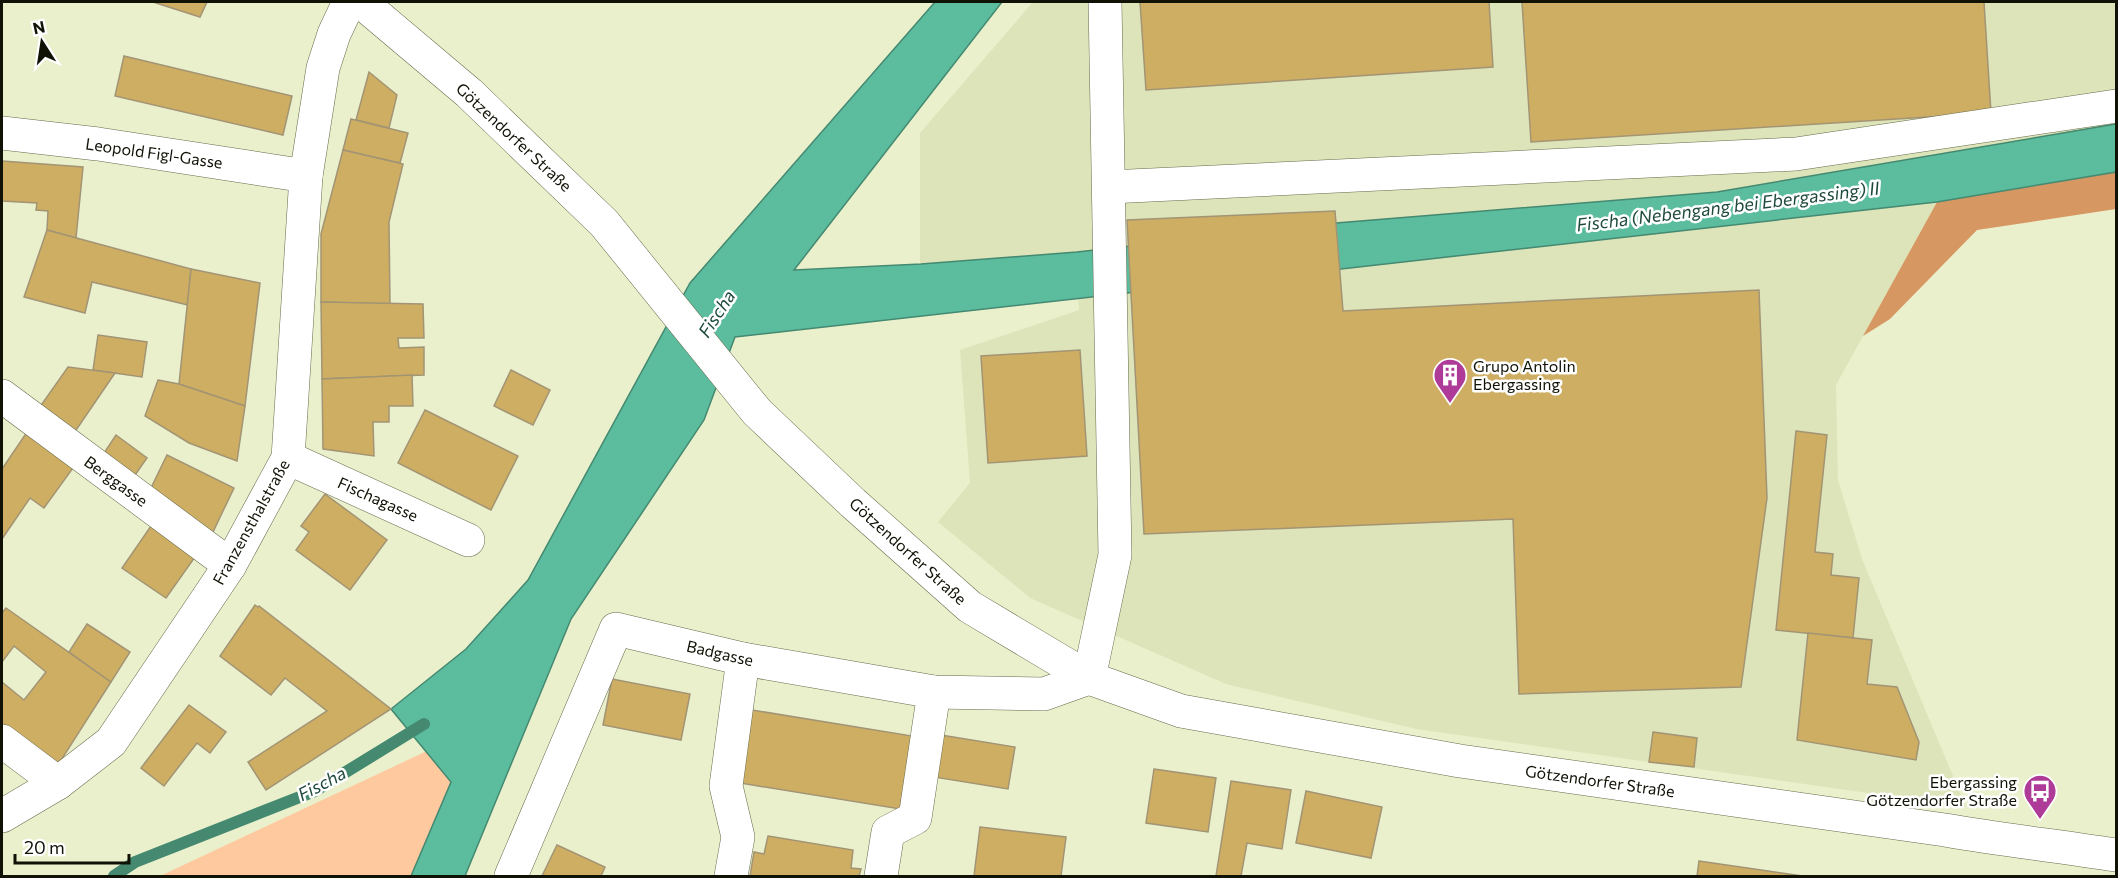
<svg xmlns="http://www.w3.org/2000/svg" width="2118" height="878" font-family="Commissioner,sans-serif">
<style>
.built{fill:#dde4b9}
.green{fill:#ffc99f}
.forest{fill:#d79763}
.water{fill:#5bbc9e;stroke:#448970;stroke-width:1.5}
.lines{fill:none;stroke-linecap:round;stroke-linejoin:round}
.stream{stroke:#448970;stroke-width:12}
.building{fill:#ceae62;stroke:#a29474;stroke-width:1.5}
.minor-casing{stroke:#676b4c;stroke-width:34}
.major-casing{stroke:#676b4c;stroke-width:34}
.minor{stroke:#fff;stroke-width:33}
.major{stroke:#fff;stroke-width:33}
.labels{text-anchor:middle;stroke-width:5;stroke-linejoin:round;paint-order:stroke}
.street-label{font-size:16px;fill:#101206;stroke:#fff}
.poi-label{font-size:16px;fill:#101206;stroke:#fff;text-anchor:start}
.water-label{font-size:18px;font-style:italic;fill:#1e493c;stroke:#fff}
</style>
<rect width="100%" height="100%" fill="#eaf0cc"/>
<polygon class="built" points="1033,2 2116,2 2116,172 1937,202 1836,385 1838,480 1862,559 1966,807 1416,729 1226,684 1030,598 938,522 970,483 960,350 1079,310 1076,252 920,264 920,133"/>
<polygon class="green" points="427,751 451,782 411,876 160,876"/>
<polygon class="forest" points="2116,172 2116,209 1977,230 1890,319 1863,336 1937,202"/>
<polygon class="water" points="935,2 1002,2 794,270 921,264 1077,252 1336,223 1717,192 2116,124 2116,172 1937,202 735,337 704,420 571,619 465,876 411,876 451,782 391,709 466,649 528,580 690,283"/>
<g class="lines">
<polyline class="stream" points="114,876 135,862 315,791 424,724"/>
</g>
<g class="building">
<polygon points="153,2 207,2 200,17"/>
<polygon points="1140,2 1489,2 1493,67 1146,90"/>
<polygon points="1522,2 1984,2 1991,113 1531,142"/>
<polygon points="124,56 292,96 283,135 115,96"/>
<polygon points="369,72 397,95 389,128 356,120"/>
<polygon points="351,119 408,133 400,163 343,150"/>
<polygon points="343,150 403,164 389,222 390,304 321,302 321,234"/>
<polygon points="2,161 83,167 76,238 47,230 48,211 36,210 37,203 2,201"/>
<polygon points="1335,211 1343,311 1759,290 1767,498 1741,687 1519,694 1513,519 1144,534 1127,220"/>
<polygon points="47,230 191,269 188,305 92,282 85,313 24,297"/>
<polygon points="191,269 260,283 245,406 179,384"/>
<polygon points="321,302 423,304 424,338 398,338 399,348 424,347 424,375 322,379"/>
<polygon points="98,335 147,342 142,377 93,370"/>
<polygon points="1080,350 1087,456 988,463 981,356"/>
<polygon points="68,367 115,373 72,436 37,411"/>
<polygon points="511,370 550,390 533,425 494,406"/>
<polygon points="412,375 413,406 389,406 389,422 373,422 374,456 323,449 322,379"/>
<polygon points="158,380 179,384 245,406 237,461 189,443 145,416"/>
<polygon points="425,410 518,456 491,510 398,463"/>
<polygon points="1796,431 1827,435 1815,552 1833,554 1831,575 1859,578 1853,638 1776,630"/>
<polygon points="27,432 73,468 44,508 30,498 2,539 2,469"/>
<polygon points="116,435 147,458 133,478 102,456"/>
<polygon points="167,455 234,488 212,534 150,490"/>
<polygon points="325,494 387,540 350,590 296,550 309,532 301,526"/>
<polygon points="151,526 195,557 166,598 122,568"/>
<polygon points="255,605 258,607 259,606 391,709 266,790 248,762 327,711 285,678 271,695 220,656"/>
<polygon points="6,608 111,682 58,765 2,726 2,682 24,700 46,672 14,646 2,662 2,613"/>
<polygon points="87,624 130,652 111,682 69,652"/>
<polygon points="1808,633 1872,640 1867,684 1897,687 1919,742 1916,760 1797,740"/>
<polygon points="612,679 690,694 681,740 603,725"/>
<polygon points="189,705 226,732 210,753 197,743 164,786 141,768"/>
<polygon points="752,710 912,736 900,809 740,783"/>
<polygon points="1653,732 1697,738 1694,767 1649,762"/>
<polygon points="941,735 1015,747 1008,789 934,777"/>
<polygon points="1154,769 1216,778 1208,832 1146,823"/>
<polygon points="1231,781 1291,790 1282,849 1247,843 1241,876 1216,876"/>
<polygon points="1306,791 1382,807 1371,858 1296,843"/>
<polygon points="980,827 1066,837 1061,876 974,876"/>
<polygon points="768,836 853,850 851,868 861,869 859,876 750,876 754,852 764,854"/>
<polygon points="557,845 605,867 601,876 542,876"/>
<polygon points="1699,861 1803,876 1697,876"/>
</g>
<g class="lines">
<defs>
<g id="minor">
<polyline points="2,133 98,144 306,176"/>
<polyline points="1109,187 1796,154 2116,106"/>
<polyline points="2,396 230,565"/>
<polyline points="288,458 468,540"/>
<polyline points="2,741 58,783"/>
<polyline points="2,816 58,783 111,742 230,565 288,458 306,176 323,68 334,34 349,2"/>
<polyline points="511,876 616,629 743,659 934,692 1044,694 1089,678 1115,555 1105,2"/>
<polyline points="731,876 738,837 726,786 743,659"/>
<polyline points="881,876 888,832 915,818 934,692"/>
</g>
<path id="major" d="M361,2L469,93L604,223L757,412L853,503L970,607L1089,678L1181,711L1460,761L1945,830C2002,840 2059,846 2116,855"/>
</defs>
<use href="#minor" class="minor-casing"/>
<use href="#major" class="major-casing"/>
<use href="#minor" class="minor"/>
<use href="#major" class="major"/>
</g>
<defs>
<symbol id="building-pin" viewBox="-11 -11 22 30"><path d="M0 17L-7.5 6A9.5 9.5 0 1 1 7.5 6Z" fill="#ad3b97" stroke="#fff"/><path d="M-4-6H4V6H1V3H-1V6H-4ZM-2.5-4.3h1.7v1.8h-1.7ZM.8-4.3h1.7v1.8H.8ZM-2.5-1h1.7V.8h-1.7ZM.8-1h1.7V.8H.8Z" fill="#fff"/></symbol>
<symbol id="bus-pin" viewBox="-11 -11 22 30"><path d="M0 17L-7.5 6A9.5 9.5 0 1 1 7.5 6Z" fill="#ad3b97" stroke="#fff"/><path d="M-5-6H5V4H4V6H2V4H-2V6H-4V4H-5ZM-3.5-4V0h7V-4ZM-3.5 1.2v1.5H-2V1.2ZM2 1.2v1.5H3.5V1.2Z" fill="#fff"/></symbol>
</defs>
<g fill-rule="evenodd">
<use href="#building-pin" x="1431" y="356" width="38" height="52"/>
<use href="#bus-pin" x="2021" y="772" width="38" height="52"/>
</g>
<g class="labels">
<g class="street-label">
<text transform="translate(514 137) rotate(43)" y="6">Götzendorfer Straße</text>
<text transform="translate(154 153) rotate(8)" y="6">Leopold Figl-Gasse</text>
<text transform="translate(116 481) rotate(36)" y="6">Berggasse</text>
<text transform="translate(378 499) rotate(24)" y="6">Fischagasse</text>
<text transform="translate(251 522) rotate(-61)" y="6">Franzensthalstraße</text>
<text transform="translate(908 551) rotate(42)" y="6">Götzendorfer Straße</text>
<text transform="translate(720 653) rotate(13)" y="6">Badgasse</text>
<text transform="translate(1600 781) rotate(8)" y="6">Götzendorfer Straße</text>
</g>
<g class="poi-label">
<text x="1473" y="372">Grupo Antolin<tspan x="1473" dy="18">Ebergassing</tspan></text>
<text x="2017" y="788" text-anchor="end">Ebergassing<tspan x="2017" dy="18">Götzendorfer Straße</tspan></text>
</g>
<g class="water-label">
<text transform="translate(1728 207) rotate(-7)" y="6">Fischa (Nebengang bei Ebergassing) II</text>
<text transform="translate(717 314) rotate(-57)" y="6">Fischa</text>
<text transform="translate(322 784) rotate(-28)" y="6">Fischa</text>
</g>
</g>
<rect width="2118" height="878" fill="none" stroke="#101206" stroke-width="6"/>
<g transform="translate(42 42) rotate(348)" stroke="#ffffff" stroke-width="4.5" paint-order="stroke">
<path d="M0-4.5L10 22L0 15L-10 22Z" fill="#101206"/>
<text y="-9" font-size="16" font-weight="bold" text-anchor="middle" fill="#101206">N</text>
</g>
<path d="M15 854v9h114v-9" fill="none" stroke="#101206" stroke-width="3"/>
<text x="24" y="854" font-size="18" fill="#101206" stroke="#ffffff" stroke-width="4.5" paint-order="stroke">20 m</text>
</svg>
